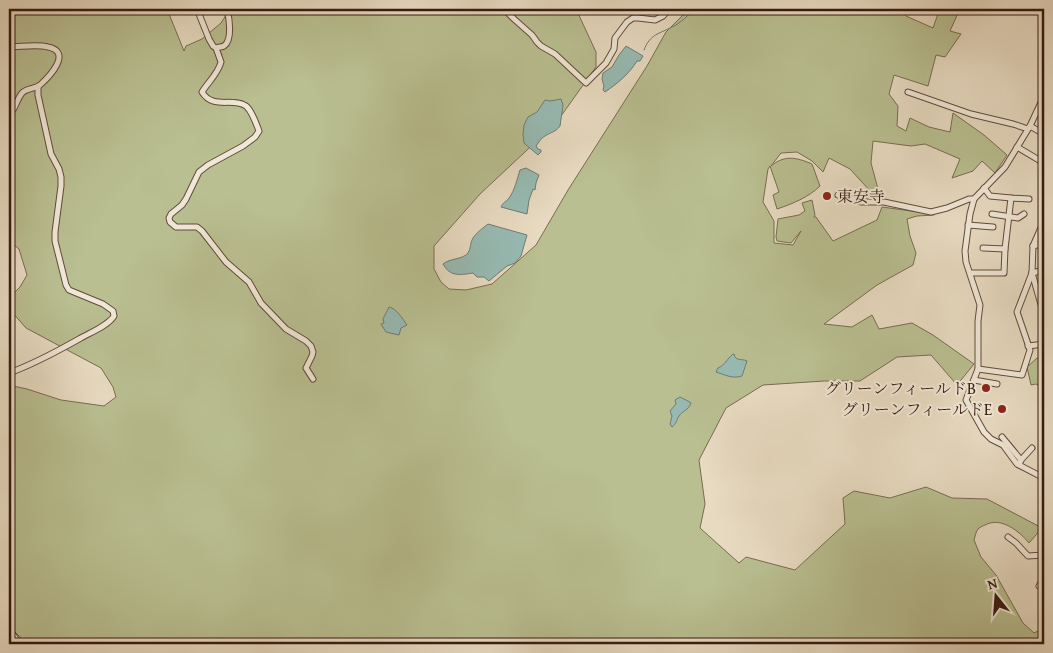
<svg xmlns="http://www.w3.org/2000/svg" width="1053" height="653" font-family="'Gentium Book Plus','Noto Serif JP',serif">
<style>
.green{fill:#b9bf91;stroke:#786c50}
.water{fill:#97bbb4;stroke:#717b72}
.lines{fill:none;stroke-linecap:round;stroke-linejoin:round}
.stream{stroke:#717b72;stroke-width:1}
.minor-casing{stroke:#634a3c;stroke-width:7}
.minor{stroke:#f0e8d7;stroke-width:5}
.poi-dot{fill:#8f2418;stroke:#f0e8d7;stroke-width:2}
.labels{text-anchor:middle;stroke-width:4;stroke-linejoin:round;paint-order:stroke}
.poi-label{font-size:16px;fill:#371a10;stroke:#f0e8d7;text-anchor:end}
</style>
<rect width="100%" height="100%" fill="#e8dbc2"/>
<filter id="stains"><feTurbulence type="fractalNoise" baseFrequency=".004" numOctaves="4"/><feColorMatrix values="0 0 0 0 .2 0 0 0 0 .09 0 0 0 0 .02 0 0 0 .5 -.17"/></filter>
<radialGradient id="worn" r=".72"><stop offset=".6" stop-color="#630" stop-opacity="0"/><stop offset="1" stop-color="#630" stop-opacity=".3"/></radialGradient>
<g class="green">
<path d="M9,9H167L184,51L186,46L202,39L221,23L230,9H576L596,52V67L556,123L480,194L434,246V269L441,282L449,289L466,290L492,284L536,245L568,190L647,66L666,32L689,9H903L906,16L933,28L939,11H959L950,31L961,34L945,57L936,55L928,86L894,75L889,94L898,106L897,126L906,131L910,118L929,127L950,132L953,113L984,135L1007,155L995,173L982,161L973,171L952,178L960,159L925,144L911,146L873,141L871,163L878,189L871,192L850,169L829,158L823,172L812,161L797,152L781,153L771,166C784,155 796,157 812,164L820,186C809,197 792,204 777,209L773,195L779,192L770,166L768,169L763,202L774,221V243L793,245L801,231L791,243L777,241L776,237L778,219L799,215L805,211L802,203L812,200L815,215L814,217H816L833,241L877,220L882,207L926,213H934V215L917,216L907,219L910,236L916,253L913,265L877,285L824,324L852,327L872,315L879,329L912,323L933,335L974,364L957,385L931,355L897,357L860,381H824L763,385L726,408L699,460L705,504L700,528L739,563L746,557L795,570L845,524L843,498L854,491L890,498L926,487L952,498L987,499L1042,528L1029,543C1020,532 1001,516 985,525C983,526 980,527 978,529C976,531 975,537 974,540L981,557L996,575L1023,623L1034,633L1044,628V644H28L9,627V385L27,389L61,400L104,406L116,397L113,387L101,368L26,328L11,311L10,297L20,287L27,275L19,249L9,241Z"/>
<polygon points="1044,357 1044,389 1036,384 1031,385 1027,367 1037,358"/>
</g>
<g class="water">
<path d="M626,46L643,56L640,61H637C629,74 618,83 605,92L603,90L604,86L602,79L603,73L612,67L619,55Z"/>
<path d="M561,99L563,105L560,126C556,132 551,132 545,136C541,138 539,142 536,146L538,149L541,150V152L538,155L524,143L523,134L524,125L528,117L537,112L545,100L550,101Z"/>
<path d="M526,168L539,175L536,183L535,190L533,189L529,200L527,214L501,207C503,202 506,202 509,198C515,190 517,179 520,170Z"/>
<path d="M488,224L527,235L521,256L515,263L507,266L489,281L484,277H477L473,273C460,275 450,277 443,264C450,258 462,260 468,253C471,249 470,242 473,238C476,233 483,228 488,224Z"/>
<path d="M389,307C397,309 402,318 407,325L401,328L399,335L386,332L381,324L384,323L383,319Z"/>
<path d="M733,354H734C736,362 741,358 747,361L742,376C733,379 725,375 716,372L718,368C725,365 727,359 733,354Z"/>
<path d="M680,397L688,401L691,403C688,411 683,410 679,416C676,421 677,423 672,427L670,424L672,416L670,411L676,404L675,400Z"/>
</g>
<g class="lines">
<path class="stream" d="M644,50C650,34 659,34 672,27C681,23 688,15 695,9"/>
<defs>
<g id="minor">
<path d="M197,9L209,39L213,46L216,48L221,62C218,74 208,82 202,92C213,110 232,97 246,106C252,111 256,123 259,131L255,137L243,146L208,165L199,172L186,199L182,205L171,214L169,218L170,222L176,227H197L202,231L226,262L249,282L261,303L286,329L306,341L311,346L313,352L312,356L306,368L313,379"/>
<polyline points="504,9 514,19 532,35 537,42 541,46 555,54 586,83 606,63 614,49 615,38 627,22 633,18 638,18 655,20 663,16 669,9"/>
<path d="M9,47C21,47 36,44 48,47C73,52 49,77 40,85C35,89 27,88 22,93C18,98 16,105 13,110H9"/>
<path d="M216,48C219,47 222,47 224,46C233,40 229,17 227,9"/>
<polyline points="908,92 971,114 1013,124 1028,129"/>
<polyline points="1044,96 1030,126 1005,167 974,199 970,214 965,251 966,262 980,305 978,321 978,369 966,400 984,432 991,439 1003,445 1017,464 1044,478"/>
<polyline points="1030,126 1044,134"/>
<polyline points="1017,147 1044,163"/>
<polyline points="984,188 990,196 1011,198 1029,199"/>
<polyline points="838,195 861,202 884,202 931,212 947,208 969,199 974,199"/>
<polyline points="992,214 1018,218 1024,214"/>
<polyline points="968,225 993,227"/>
<polyline points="1033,246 1044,243"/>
<polyline points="983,248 1005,249"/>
<polyline points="970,273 1004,273 1005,249 1011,198"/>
<polyline points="1032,273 1044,315"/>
<polyline points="1032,273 1044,270"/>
<polyline points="1028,346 1044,344"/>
<polyline points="978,369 1022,375 1030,350 1017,312 1032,273 1033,246 1044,221"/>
<path d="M9,373C34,364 56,352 79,339C89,333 108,326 114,316L113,311L103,304L69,290L66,285L55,241V232L61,186V177L59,169L51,154L38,95V87"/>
<polyline points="974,380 997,384"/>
<polyline points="1002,437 1021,460 1019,465"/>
<polyline points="1021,460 1032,448"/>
<polyline points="1008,537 1016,543 1028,556 1044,555"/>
<polyline points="1039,586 1042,581 1044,580"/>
<polyline points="9,629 18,642 22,644"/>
</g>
</defs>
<use href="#minor" class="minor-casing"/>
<use href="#minor" class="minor"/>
</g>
<g class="poi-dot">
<circle cx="827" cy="196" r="5"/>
<circle cx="986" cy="388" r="5"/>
<circle cx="1002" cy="409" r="5"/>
</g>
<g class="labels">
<g class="poi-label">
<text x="837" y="202" text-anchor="start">東安寺</text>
<text x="976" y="394">グリーンフィールドB</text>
<text x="992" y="415">グリーンフィールドE</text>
</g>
</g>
<rect width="1053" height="653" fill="none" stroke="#e8dbc2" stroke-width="30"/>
<rect x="10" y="10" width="1033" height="633" fill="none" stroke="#371a10" stroke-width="2.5"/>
<rect x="15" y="15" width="1023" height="623" fill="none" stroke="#371a10"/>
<g transform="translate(996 596) rotate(343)" stroke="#f0e8d7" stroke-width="4" paint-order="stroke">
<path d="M0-4L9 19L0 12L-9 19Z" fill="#371a10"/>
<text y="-8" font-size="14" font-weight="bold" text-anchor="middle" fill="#371a10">N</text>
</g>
<rect width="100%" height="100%" filter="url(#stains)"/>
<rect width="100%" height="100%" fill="url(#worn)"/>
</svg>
